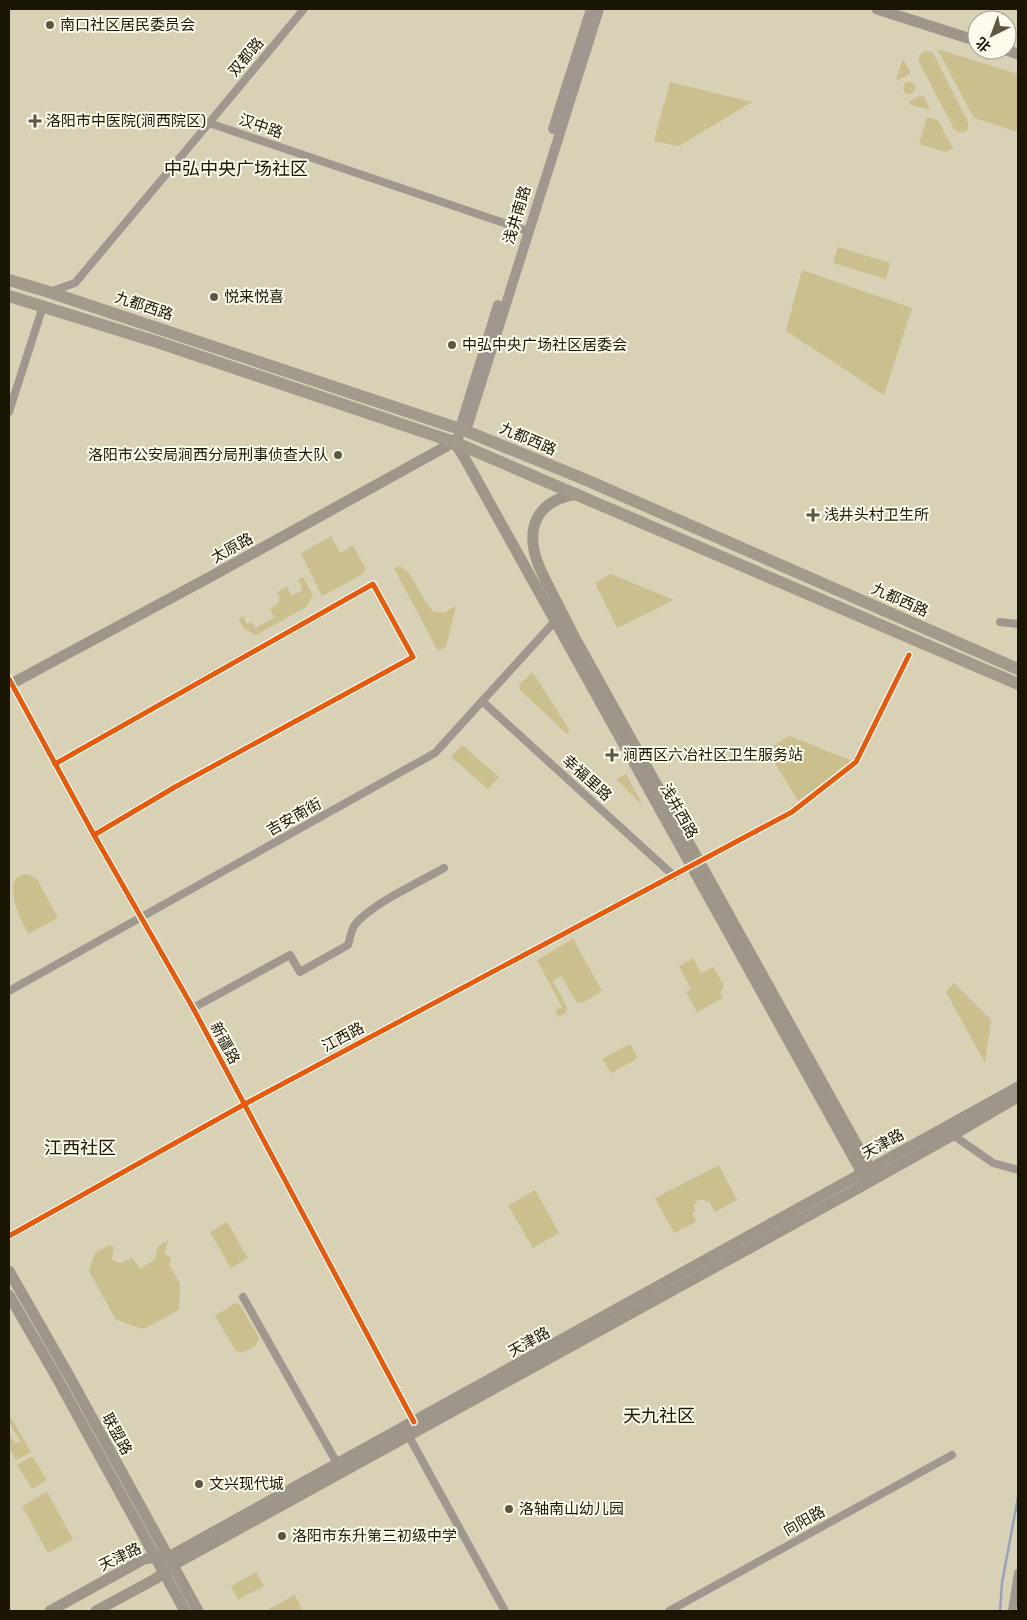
<svg xmlns="http://www.w3.org/2000/svg" width="1027" height="1620" font-family="Rubik,'Noto Sans SC',sans-serif">
<style>
.green{fill:#cbbf8d}
.lines{fill:none;stroke-linecap:round;stroke-linejoin:round}
.stream{stroke:#9a9fc2;stroke-width:2.5}
.minor{stroke:#a0988f;stroke-width:8}
.tertiary{stroke:#a0988f;stroke-width:10}
.secondary{stroke:#9f968a;stroke-width:11}
.primary{stroke:#a29a8a;stroke-width:12}
.cycleway-casing{stroke:#fefbec;stroke-width:8}
.cycleway{stroke:#e8590c;stroke-width:5}
.poi-dot{fill:#5d5742;stroke:#fefbec;stroke-width:2}
.labels{text-anchor:middle;stroke-width:4;stroke-linejoin:round;paint-order:stroke}
.poi-label{font-size:15px;fill:#1b1604;stroke:#fefbec;text-anchor:start}
.street-label{font-size:15px;fill:#1b1604;stroke:#fefbec}
.quarter-label{font-size:18px;fill:#1b1604;stroke:#fefbec}
</style>
<rect width="100%" height="100%" fill="#d8d1b5"/>
<g class="green">
<polygon points="937,49 1018,74 1018,132 974,118"/>
<polygon points="925,51 933,53 968,122 968,129 964,132 958,132 954,129 918,60 920,54"/>
<polygon points="903,59 910,71 910,74 897,80 896,79"/>
<polygon points="670,82 752,102 679,146 654,141"/>
<circle cx="909" cy="88" r="6"/>
<polygon points="920,96 924,97 930,109 929,110 909,104 910,101"/>
<polygon points="927,117 938,120 953,148 946,152 919,144"/>
<polygon points="838,247 890,263 886,279 833,263"/>
<polygon points="802,270 912,308 884,395 786,331"/>
<polygon points="331,536 340,553 353,545 365,568 363,574 322,596 301,553"/>
<polygon points="400,566 409,573 426,603 433,611 444,613 456,606 446,647 438,651 394,568"/>
<polygon points="611,574 674,600 617,628 595,583"/>
<polygon points="303,577 313,595 306,607 256,635 244,629 239,619 243,616 247,624 252,622 255,628 274,618 270,609 277,605 280,598 277,592 287,587 292,596 303,590 298,580"/>
<polygon points="531,673 534,674 570,731 567,734 520,690 519,685"/>
<polygon points="789,736 853,761 798,801 767,750"/>
<polygon points="462,745 499,777 488,789 451,757"/>
<polygon points="626,774 643,806 616,779"/>
<path d="M27,874L37,879L58,918L28,934C19,917 0,876 27,874Z"/>
<polygon points="573,939 602,991 582,1003 576,1001 561,976 553,981 567,1007 566,1013 559,1017 555,1010 562,1007 537,960"/>
<polygon points="693,958 701,973 713,967 724,985 720,993 723,998 697,1012 686,992 691,989 679,966"/>
<polygon points="954,983 991,1020 985,1063 946,992"/>
<polygon points="630,1044 638,1058 611,1073 602,1059"/>
<polygon points="719,1165 737,1200 715,1212 709,1201 706,1202 704,1200 698,1200 694,1205 695,1211 692,1213 696,1222 674,1233 655,1198"/>
<polygon points="535,1190 559,1233 533,1248 508,1206"/>
<polygon points="227,1222 248,1258 231,1268 210,1232"/>
<polygon points="168,1240 164,1254 171,1257 169,1264 180,1284 179,1310 143,1329 116,1320 89,1271 95,1253 109,1245 114,1247 112,1260 120,1263 132,1258 140,1269 155,1259 158,1246"/>
<polygon points="235,1303 240,1305 259,1338 256,1345 242,1353 236,1351 215,1316"/>
<polygon points="9,1414 31,1452 16,1460 9,1448 9,1433 15,1444 20,1441 9,1422"/>
<polygon points="32,1456 47,1480 32,1489 17,1465"/>
<polygon points="47,1492 73,1539 48,1553 22,1506"/>
<polygon points="256,1572 264,1586 238,1600 231,1586"/>
<polygon points="295,1595 303,1611 267,1611 267,1610"/>
</g>
<g class="lines">
<polyline class="stream" points="1000,1611 1002,1583 1018,1497"/>
<g class="minor">
<polyline points="209,123 304,9"/>
<polyline points="49,292 75,283 209,123 528,231"/>
<polyline points="9,412 43,306"/>
<polyline points="1000,622 1018,624"/>
<polyline points="10,681 94,835 193,1008 414,1422"/>
<polyline points="482,701 674,876"/>
<polyline points="55,764 373,584 413,657 175,787 94,835"/>
<polyline points="9,991 435,753 556,620"/>
<path d="M193,1008L290,955L300,972L348,945C350,939 351,931 354,926C369,905 420,882 444,868"/>
<polyline points="951,1132 953,1135 993,1163 1018,1170"/>
<polyline points="9,1236 243,1105 792,812 856,762 909,655"/>
<polyline points="243,1297 338,1465"/>
<polyline points="407,1433 505,1611"/>
<polyline points="669,1611 952,1455"/>
<polyline points="1012,1611 1018,1573"/>
</g>
<g class="tertiary">
<polyline points="553,129 591,9"/>
<polyline points="460,428 498,305"/>
<polyline points="466,431 599,9"/>
</g>
<g class="secondary">
<polyline points="877,9 977,41"/>
<polyline points="1007,50 1018,54"/>
<polyline points="454,442 464,457 865,1178"/>
<path d="M577,494C539,500 525,525 537,561C541,572 547,583 552,593C560,608 567,623 575,638L873,1174"/>
<polyline points="9,685 210,577 454,442 458,438"/>
<polyline points="9,1271 68,1374 198,1611"/>
<polyline points="9,1295 57,1378 185,1611"/>
<polyline points="50,1611 144,1559 172,1555 1018,1087"/>
<polyline points="96,1611 155,1579 177,1563 846,1195 953,1135 1018,1097"/>
</g>
<g class="primary">
<polyline points="9,280 49,292 466,431 584,479 1018,669"/>
<polyline points="9,296 157,342 454,442 1018,684"/>
</g>
<defs>
<g id="cycleway">
<polyline points="9,679 94,835 193,1008 414,1422"/>
<polyline points="55,764 373,584 413,657 175,787 94,835"/>
<polyline points="9,1236 243,1105 792,812 856,762 909,655"/>
</g>
</defs>
<use href="#cycleway" class="cycleway-casing"/>
<use href="#cycleway" class="cycleway"/>
</g>
<g class="poi-dot">
<circle cx="50" cy="25" r="5"/>
<path d="M32.5 113.5h5v5h5v5h-5v5h-5v-5h-5v-5h5z"/>
<circle cx="214" cy="297" r="5"/>
<circle cx="452" cy="345" r="5"/>
<circle cx="338" cy="455" r="5"/>
<path d="M810.5 507.5h5v5h5v5h-5v5h-5v-5h-5v-5h5z"/>
<path d="M609.5 747.5h5v5h5v5h-5v5h-5v-5h-5v-5h5z"/>
<circle cx="199" cy="1484" r="5"/>
<circle cx="509" cy="1509" r="5"/>
<circle cx="282" cy="1536" r="5"/>
</g>
<g class="labels">
<g class="poi-label">
<text x="60" y="30">南口社区居民委员会</text>
<text x="46" y="126">洛阳市中医院(涧西院区)</text>
<text x="224" y="302">悦来悦喜</text>
<text x="462" y="350">中弘中央广场社区居委会</text>
<text x="328" y="460" text-anchor="end">洛阳市公安局涧西分局刑事侦查大队</text>
<text x="824" y="520">浅井头村卫生所</text>
<text x="623" y="760">涧西区六冶社区卫生服务站</text>
<text x="209" y="1489">文兴现代城</text>
<text x="519" y="1514">洛轴南山幼儿园</text>
<text x="292" y="1541">洛阳市东升第三初级中学</text>
</g>
<g class="street-label">
<text transform="translate(246 57) rotate(-50)" y="5">双都路</text>
<text transform="translate(261 126) rotate(19)" y="5">汉中路</text>
<text transform="translate(517 215) rotate(-73)" y="5">浅井南路</text>
<text transform="translate(144 306) rotate(18)" y="5">九都西路</text>
<text transform="translate(528 439) rotate(23)" y="5">九都西路</text>
<text transform="translate(232 548) rotate(-29)" y="5">太原路</text>
<text transform="translate(900 600) rotate(24)" y="5">九都西路</text>
<text transform="translate(587 778) rotate(42)" y="5">幸福里路</text>
<text transform="translate(679 811) rotate(61)" y="5">浅井西路</text>
<text transform="translate(294 817) rotate(-29)" y="5">吉安南街</text>
<text transform="translate(343 1037) rotate(-28)" y="5">江西路</text>
<text transform="translate(225 1043) rotate(62)" y="5">新疆路</text>
<text transform="translate(883 1144) rotate(-29)" y="5">天津路</text>
<text transform="translate(529 1342) rotate(-29)" y="5">天津路</text>
<text transform="translate(117 1434) rotate(61)" y="5">联盟路</text>
<text transform="translate(804 1521) rotate(-29)" y="5">向阳路</text>
<text transform="translate(120 1557) rotate(-26)" y="5">天津路</text>
</g>
<g class="quarter-label">
<text x="236" y="175">中弘中央广场社区</text>
<text x="80" y="1154">江西社区</text>
<text x="659" y="1422">天九社区</text>
</g>
</g>
<rect width="1027" height="1620" fill="none" stroke="#1b1604" stroke-width="20"/>
<g transform="translate(992 35) rotate(222)"><circle r="24" fill="#fefbec" stroke="#a39f8f"/>
<path d="M0-4L9 19L0 12L-9 19Z" fill="#5d5742"/>
<text y="-8" font-size="14" font-weight="bold" text-anchor="middle" fill="#1b1604">北</text>
</g>
</svg>
